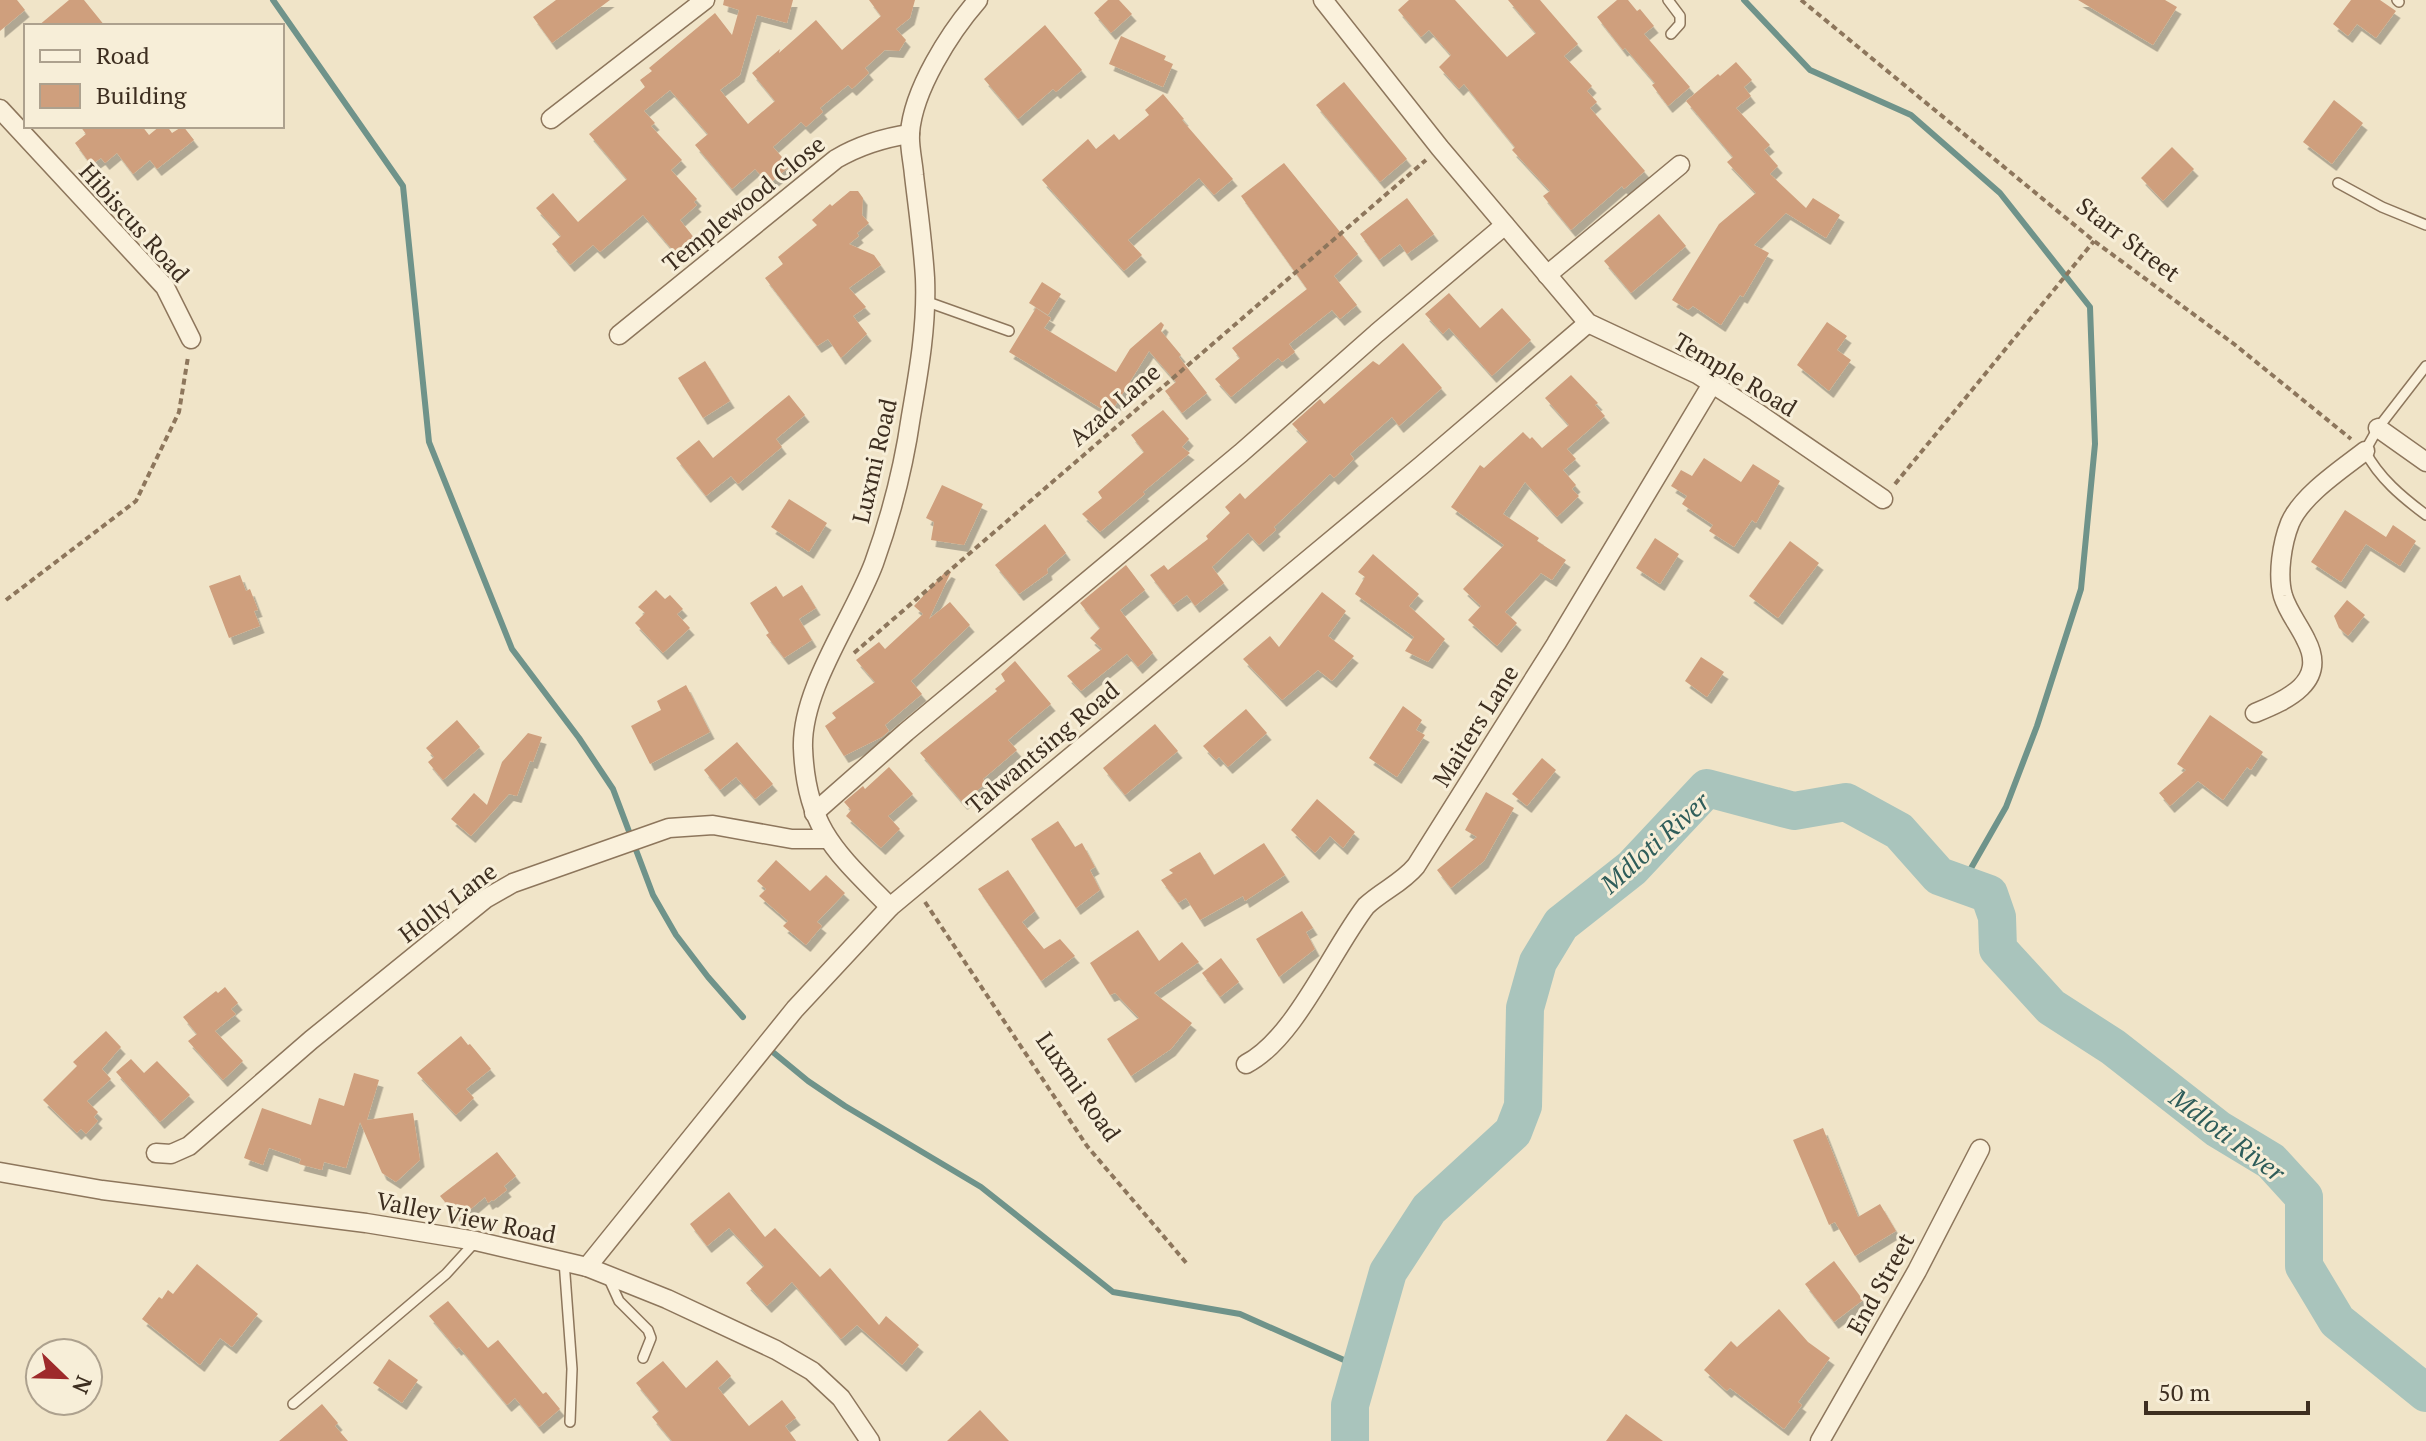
<svg xmlns="http://www.w3.org/2000/svg" width="2426" height="1441" font-family="'PT Serif',serif">
<style>
.lines{fill:none;stroke-linecap:round;stroke-linejoin:round}
.stream{stroke:#6f938a;stroke-width:6}
.river{stroke:#a9c4bc;stroke-width:38}
.building{fill:#cf9f7d;filter:url(#shadow)}
.service-casing{stroke:#8d765c;stroke-width:12}
.minor-casing{stroke:#8d765c;stroke-width:21}
.path{stroke:#8d765c;stroke-width:4;stroke-dasharray:6 4;stroke-linecap:butt}
.service{stroke:#faf1dc;stroke-width:9}
.minor{stroke:#faf1dc;stroke-width:18}
.labels{text-anchor:middle;stroke-width:6;stroke-linejoin:round;paint-order:stroke}
.street-label{font-size:24px;fill:#3d2e20;stroke:#f7eed8}
.water-label{font-size:26px;font-style:italic;fill:#2f5d5a;stroke:#f7eed8}
</style>
<defs>
<filter id="shadow"><feDropShadow dx="4.5" dy="7" stdDeviation="0" flood-color="#0004"/></filter>
</defs>
<rect width="100%" height="100%" fill="#f0e4c8"/>
<g class="lines">
<g class="stream">
<polyline points="273,0 403,186 429,442 512,649 579,738 613,789 653,895 676,935 708,977 743,1017"/>
<polyline points="1744,0 1810,70 1911,115 2000,193 2090,307 2095,444 2081,589 2037,726 2006,807 1962,884"/>
<polyline points="774,1053 808,1081 845,1106 981,1187 1113,1292 1240,1314 1362,1368"/>
</g>
<polyline class="river" points="1350,1441 1350,1405 1388,1272 1429,1209 1513,1132 1523,1106 1525,1008 1538,962 1561,924 1632,868 1707,788 1794,811 1846,802 1899,831 1939,876 1989,894 1997,917 1998,949 2051,1007 2113,1047 2218,1129 2271,1161 2304,1197 2304,1266 2337,1321 2426,1393"/>
</g>
<g class="building">
<polygon points="0,0 17,0 25,10 0,31"/>
<polygon points="69,0 84,0 105,26 38,26"/>
<polygon points="556,0 610,0 552,43 533,17"/>
<polygon points="724,0 793,0 787,23 757,15 740,75 720,90 748,124 775,101 752,73 780,49 779,53 816,20 842,50 881,16 869,0 915,0 910,18 896,29 906,40 899,51 885,50 865,68 869,73 852,89 848,85 820,108 823,112 806,127 801,122 773,147 790,166 769,184 755,169 732,189 695,145 708,134 670,90 644,111 655,123 651,126 682,160 671,170 697,199 694,202 697,205 680,220 695,239 676,254 643,215 600,252 593,245 570,265 552,244 561,236 536,208 553,193 578,222 627,179 589,134 645,87 640,80 652,71 649,68 715,13 732,35 739,10 723,5"/>
<polygon points="1108,0 1119,0 1132,14 1111,33 1094,13"/>
<polygon points="1409,0 1455,0 1507,57 1536,33 1508,0 1540,0 1578,44 1564,56 1592,86 1587,91 1597,102 1590,108 1645,171 1624,189 1622,186 1571,230 1543,196 1550,191 1512,150 1515,147 1464,84 1459,89 1439,67 1451,55 1429,30 1421,37 1398,10"/>
<polygon points="1617,0 1628,0 1637,11 1640,9 1654,26 1644,34 1690,87 1668,106 1652,85 1655,83 1625,48 1623,50 1597,17"/>
<polygon points="2078,0 2165,0 2177,7 2153,45"/>
<polygon points="2351,0 2380,0 2396,11 2376,38 2357,24 2348,36 2333,24"/>
<polygon points="1045,25 1082,70 1056,92 1053,89 1018,119 984,79"/>
<polygon points="1121,36 1166,56 1164,60 1173,64 1163,87 1109,64"/>
<polygon points="1736,62 1752,80 1744,87 1751,96 1736,108 1770,145 1764,150 1778,166 1770,174 1806,208 1813,198 1840,215 1826,238 1786,213 1754,245 1769,253 1743,297 1740,295 1721,325 1693,306 1688,310 1672,300 1719,224 1756,193 1727,162 1733,157 1686,101 1718,74 1720,76"/>
<polygon points="1344,82 1407,159 1380,182 1316,105"/>
<polygon points="1163,94 1184,119 1182,120 1233,179 1214,195 1199,178 1128,240 1142,255 1124,271 1042,180 1088,139 1096,149 1114,134 1119,140 1149,115 1145,110"/>
<polygon points="2334,100 2363,123 2332,164 2303,142"/>
<polygon points="80,126 142,126 149,135 160,126 167,126 172,133 183,126 194,140 157,169 150,160 133,174 117,153 105,163 101,158 91,165 75,143 86,134"/>
<polygon points="2172,147 2194,169 2163,201 2141,178"/>
<polygon points="1284,163 1358,254 1334,276 1357,305 1340,319 1332,310 1289,344 1295,352 1282,362 1278,358 1231,397 1215,379 1240,358 1232,348 1307,289 1241,196"/>
<polygon points="850,191 858,191 863,198 862,215 869,223 857,233 859,236 849,244 874,255 881,265 849,288 866,307 853,316 867,334 841,358 828,339 817,346 765,278 783,264 778,257 817,225 812,220 830,204 832,206"/>
<polygon points="1407,198 1434,234 1407,254 1400,244 1379,260 1360,234"/>
<polygon points="1659,214 1686,246 1631,293 1604,261"/>
<polygon points="1042,282 1061,294 1048,315 1029,303"/>
<polygon points="1449,293 1480,328 1502,308 1531,340 1492,376 1449,328 1443,334 1425,314"/>
<polygon points="1036,308 1051,318 1044,328 1116,372 1130,349 1161,322 1164,325 1161,331 1181,355 1179,357 1207,393 1182,413 1165,391 1176,382 1149,351 1110,414 1009,352"/>
<polygon points="1827,322 1847,336 1837,350 1851,360 1829,391 1797,365"/>
<polygon points="1403,343 1442,388 1399,426 1392,417 1350,454 1354,459 1334,478 1330,474 1274,527 1276,530 1259,545 1248,533 1212,567 1224,583 1195,606 1187,595 1173,605 1150,575 1164,565 1168,570 1208,539 1206,536 1230,513 1225,507 1240,493 1245,499 1308,441 1292,424 1320,399 1324,404 1373,361 1379,365"/>
<polygon points="705,361 730,401 703,418 678,378"/>
<polygon points="1571,375 1598,403 1595,405 1605,416 1567,449 1576,459 1563,470 1576,485 1572,489 1579,496 1557,517 1525,482 1503,514 1539,538 1537,541 1566,560 1552,580 1541,573 1505,612 1517,623 1497,646 1468,620 1481,606 1463,589 1504,545 1451,507 1480,465 1484,468 1523,432 1530,439 1532,437 1542,448 1569,425 1545,398"/>
<polygon points="789,395 805,415 776,439 782,447 738,484 731,476 706,496 676,458 699,440 713,458"/>
<polygon points="1163,410 1189,439 1182,447 1190,453 1143,492 1145,494 1100,532 1082,514 1102,498 1098,492 1144,452 1131,435"/>
<polygon points="1704,458 1741,482 1753,464 1780,481 1756,523 1752,520 1734,547 1709,531 1713,525 1682,504 1687,496 1671,486 1681,470 1692,476"/>
<polygon points="942,485 983,504 964,545 931,540 934,522 926,518"/>
<polygon points="789,499 827,523 809,552 771,527"/>
<polygon points="2345,510 2386,537 2393,525 2416,541 2400,566 2366,544 2341,582 2311,562"/>
<polygon points="1045,524 1066,553 1047,569 1048,573 1019,594 995,565"/>
<polygon points="1655,538 1679,554 1660,584 1636,568"/>
<polygon points="1790,541 1819,563 1778,618 1749,596"/>
<polygon points="1373,554 1419,594 1409,606 1445,639 1428,662 1405,651 1414,637 1355,594 1365,577 1358,572"/>
<polygon points="1126,565 1145,590 1120,610 1153,653 1138,667 1127,654 1081,691 1067,676 1102,649 1090,638 1100,628 1080,603"/>
<polygon points="947,570 951,572 929,619 950,602 970,625 911,681 922,694 885,725 889,731 882,737 844,756 825,726 836,718 832,713 875,682 856,660 879,642 885,649 923,614 914,606"/>
<polygon points="240,575 246,591 250,589 258,610 254,611 260,626 229,638 209,586"/>
<polygon points="802,585 816,608 799,619 812,640 784,658 766,635 769,633 750,603 776,586 783,597"/>
<polygon points="656,590 665,599 670,595 683,609 677,614 690,628 663,653 635,623 645,613 638,607"/>
<polygon points="1322,592 1346,611 1328,636 1354,656 1332,681 1318,670 1282,700 1243,659 1270,636 1279,647"/>
<polygon points="2347,600 2365,615 2348,636 2339,628 2334,616"/>
<polygon points="1701,657 1724,672 1707,697 1685,681"/>
<polygon points="1015,661 1051,704 1008,740 1017,750 983,779 986,783 963,803 920,753 997,691 995,689 1005,681 1001,674"/>
<polygon points="686,685 710,732 650,764 631,726 661,710 657,701"/>
<polygon points="1403,706 1422,720 1416,730 1425,735 1397,777 1369,758"/>
<polygon points="1246,709 1267,733 1228,767 1219,757 1216,760 1203,746"/>
<polygon points="2210,715 2263,752 2251,770 2247,767 2223,800 2198,781 2170,806 2159,793 2186,770 2177,764"/>
<polygon points="457,720 480,747 443,780 428,762 434,757 426,748"/>
<polygon points="1155,724 1178,751 1125,795 1103,768"/>
<polygon points="528,733 542,737 533,762 530,761 517,796 509,794 471,836 451,819 474,793 487,805 502,762"/>
<polygon points="737,742 773,784 755,799 736,777 720,790 704,770"/>
<polygon points="1542,758 1556,770 1527,806 1512,794"/>
<polygon points="889,767 913,794 888,816 900,829 881,848 846,816 851,810 844,802 863,786 865,789"/>
<polygon points="1486,792 1514,808 1484,861 1451,888 1437,870 1477,837 1465,830"/>
<polygon points="1317,799 1355,832 1343,848 1330,836 1315,853 1291,830"/>
<polygon points="1058,821 1075,847 1082,843 1095,867 1090,870 1100,890 1076,908 1031,839"/>
<polygon points="1264,843 1285,875 1245,901 1243,896 1200,920 1186,898 1178,903 1161,880 1173,873 1169,870 1200,852 1214,875"/>
<polygon points="776,860 810,891 826,875 845,893 817,922 822,926 806,945 783,926 788,921 759,896 766,889 757,881"/>
<polygon points="1008,870 1035,911 1022,922 1044,949 1060,939 1075,956 1041,981 978,889"/>
<polygon points="1302,911 1313,928 1306,932 1315,949 1279,977 1256,939"/>
<polygon points="1138,930 1159,961 1182,942 1199,962 1154,993 1192,1023 1171,1049 1131,1076 1107,1039 1139,1018 1115,993 1110,995 1090,963"/>
<polygon points="1221,958 1239,982 1220,997 1202,973"/>
<polygon points="225,987 238,1003 231,1009 236,1014 215,1031 243,1061 223,1080 188,1041 197,1034 183,1017 216,991 218,993"/>
<polygon points="106,1031 121,1047 102,1069 111,1079 87,1101 98,1112 94,1117 98,1121 86,1134 81,1129 77,1133 43,1100 77,1066 73,1062"/>
<polygon points="461,1036 468,1045 470,1044 491,1069 466,1089 474,1098 456,1115 417,1073"/>
<polygon points="131,1059 144,1073 157,1061 190,1095 160,1122 116,1072"/>
<polygon points="354,1073 379,1080 367,1120 413,1113 420,1160 396,1182 382,1173 360,1122 346,1168 324,1162 322,1170 299,1164 301,1159 269,1148 263,1165 244,1158 262,1108 311,1125 319,1098 344,1106"/>
<polygon points="1823,1128 1858,1217 1880,1204 1896,1231 1855,1256 1835,1222 1829,1225 1793,1140"/>
<polygon points="497,1152 516,1176 504,1186 507,1190 493,1201 492,1200 488,1203 485,1197 459,1219 440,1196"/>
<polygon points="729,1192 765,1237 775,1228 820,1277 830,1268 879,1325 886,1316 919,1345 902,1365 857,1325 841,1339 792,1282 767,1306 746,1283 764,1266 729,1228 707,1246 690,1224"/>
<polygon points="1834,1261 1863,1300 1834,1322 1805,1284"/>
<polygon points="197,1264 258,1314 232,1347 220,1338 200,1365 142,1319 159,1297 162,1299 168,1290 173,1294"/>
<polygon points="448,1301 488,1348 498,1340 543,1394 546,1392 560,1409 539,1427 515,1398 507,1405 459,1347 457,1349 429,1316"/>
<polygon points="1779,1309 1808,1342 1830,1358 1798,1402 1802,1405 1784,1429 1730,1388 1727,1391 1704,1370 1731,1341 1737,1347"/>
<polygon points="389,1359 418,1380 402,1403 373,1383"/>
<polygon points="717,1360 731,1376 718,1388 749,1426 782,1400 796,1418 785,1426 796,1441 672,1441 652,1417 659,1411 636,1383 663,1361 686,1388"/>
<polygon points="322,1404 338,1423 335,1426 348,1441 279,1441"/>
<polygon points="980,1410 1009,1441 947,1441"/>
<polygon points="1626,1414 1663,1441 1606,1441"/>
</g>
<g class="lines">
<defs>
<g id="service">
<polyline points="1668,0 1680,16 1680,24 1671,34"/>
<polyline points="2397,0 2399,2"/>
<polyline points="2338,183 2382,207 2426,225"/>
<polyline points="925,301 1009,331"/>
<path d="M2426,366L2378,428L2365,451C2379,478 2402,497 2426,515"/>
<polyline points="564,1261 572,1369 570,1422"/>
<polyline points="609,1279 619,1301 648,1330 651,1338 643,1358"/>
<polyline points="293,1404 446,1274 476,1241"/>
</g>
<g id="minor">
<polyline points="1323,0 1440,148 1588,323 1697,374 1756,412 1883,499"/>
<polyline points="0,109 165,287 191,339"/>
<polyline points="551,119 705,0"/>
<polyline points="1547,275 1680,165"/>
<path d="M619,335L836,159C860,145 882,138 910,134"/>
<polyline points="2378,428 2426,462"/>
<path d="M2255,713C2287,700 2328,682 2306,640C2299,625 2288,612 2283,596C2277,575 2282,543 2290,523C2302,495 2342,469 2365,451"/>
<polyline points="814,813 906,732 1241,453 1377,333 1505,225"/>
<path d="M890,907C837,853 806,829 803,748C801,689 853,619 874,563C891,516 904,465 911,416C919,370 927,325 925,278C923,244 918,209 914,175C913,162 909,146 910,133C913,90 950,32 978,0"/>
<path d="M1246,1064C1294,1040 1332,950 1366,906C1382,891 1402,883 1416,866L1556,644L1712,384"/>
<polyline points="156,1153 171,1154 189,1146 311,1040 485,899 513,883 669,828 713,825 792,839 827,839"/>
<polyline points="0,1172 102,1190 366,1223 476,1241 587,1267 667,1299 776,1350 812,1371 841,1398 870,1441"/>
<polyline points="587,1267 795,1009 890,907 1422,465 1588,323"/>
<polyline points="1820,1441 1917,1271 1980,1149"/>
</g>
</defs>
<use href="#service" class="service-casing"/>
<use href="#minor" class="minor-casing"/>
<g class="path">
<polyline points="1801,0 2094,241 2234,344 2351,439"/>
<polyline points="1895,484 2094,241"/>
<polyline points="6,600 136,501 179,412 188,357"/>
<polyline points="854,653 1426,160"/>
<polyline points="925,902 1087,1146 1188,1265"/>
</g>
<use href="#service" class="service"/>
<use href="#minor" class="minor"/>
</g>
<g class="labels">
<g class="street-label">
<text transform="translate(744 204) rotate(-39)" y="8">Templewood Close</text>
<text transform="translate(134 223) rotate(48)" y="8">Hibiscus Road</text>
<text transform="translate(2128 240) rotate(37)" y="8">Starr Street</text>
<text transform="translate(1735 375) rotate(31)" y="8">Temple Road</text>
<text transform="translate(1115 405) rotate(-41)" y="8">Azad Lane</text>
<text transform="translate(875 461) rotate(-77)" y="8">Luxmi Road</text>
<text transform="translate(1476 726) rotate(-58)" y="8">Maiters Lane</text>
<text transform="translate(1043 748) rotate(-40)" y="8">Talwantsing Road</text>
<text transform="translate(448 903) rotate(-37)" y="8">Holly Lane</text>
<text transform="translate(1078 1087) rotate(55)" y="8">Luxmi Road</text>
<text transform="translate(466 1218) rotate(11)" y="8">Valley View Road</text>
<text transform="translate(1881 1284) rotate(-61)" y="8">End Street</text>
</g>
<g class="water-label">
<text transform="translate(1655 843) rotate(-42)" y="9">Mdloti River</text>
<text transform="translate(2227 1135) rotate(37)" y="9">Mdloti River</text>
</g>
</g>
<rect x="24" y="24" width="260" height="104" fill="#f7eed8" stroke="#ada18e" stroke-width="2"/>
<rect x="40" y="50" width="40" height="12" fill="#faf1dc" stroke="#ada18e" stroke-width="2"/>
<text x="96" y="64" font-size="24" fill="#3d2e20">Road</text>
<rect x="40" y="84" width="40" height="24" fill="#cf9f7d" stroke="#ada18e" stroke-width="2"/>
<text x="96" y="104" font-size="24" fill="#3d2e20">Building</text>
<g transform="translate(64 1377) rotate(113)"><circle r="38" fill="#f7eed8" stroke="#ada18e" stroke-width="2"/>
<path d="M0-6L14 30L0 20L-14 30Z" fill="#9e2a2b"/>
<text y="-12" font-size="22" font-weight="bold" text-anchor="middle" fill="#3d2e20">N</text>
</g>
<path d="M2146 1401v12h162v-12" fill="none" stroke="#3d2e20" stroke-width="4"/>
<text x="2158" y="1401" font-size="24" fill="#3d2e20" stroke="#f7eed8" stroke-width="6" paint-order="stroke">50 m</text>
</svg>
